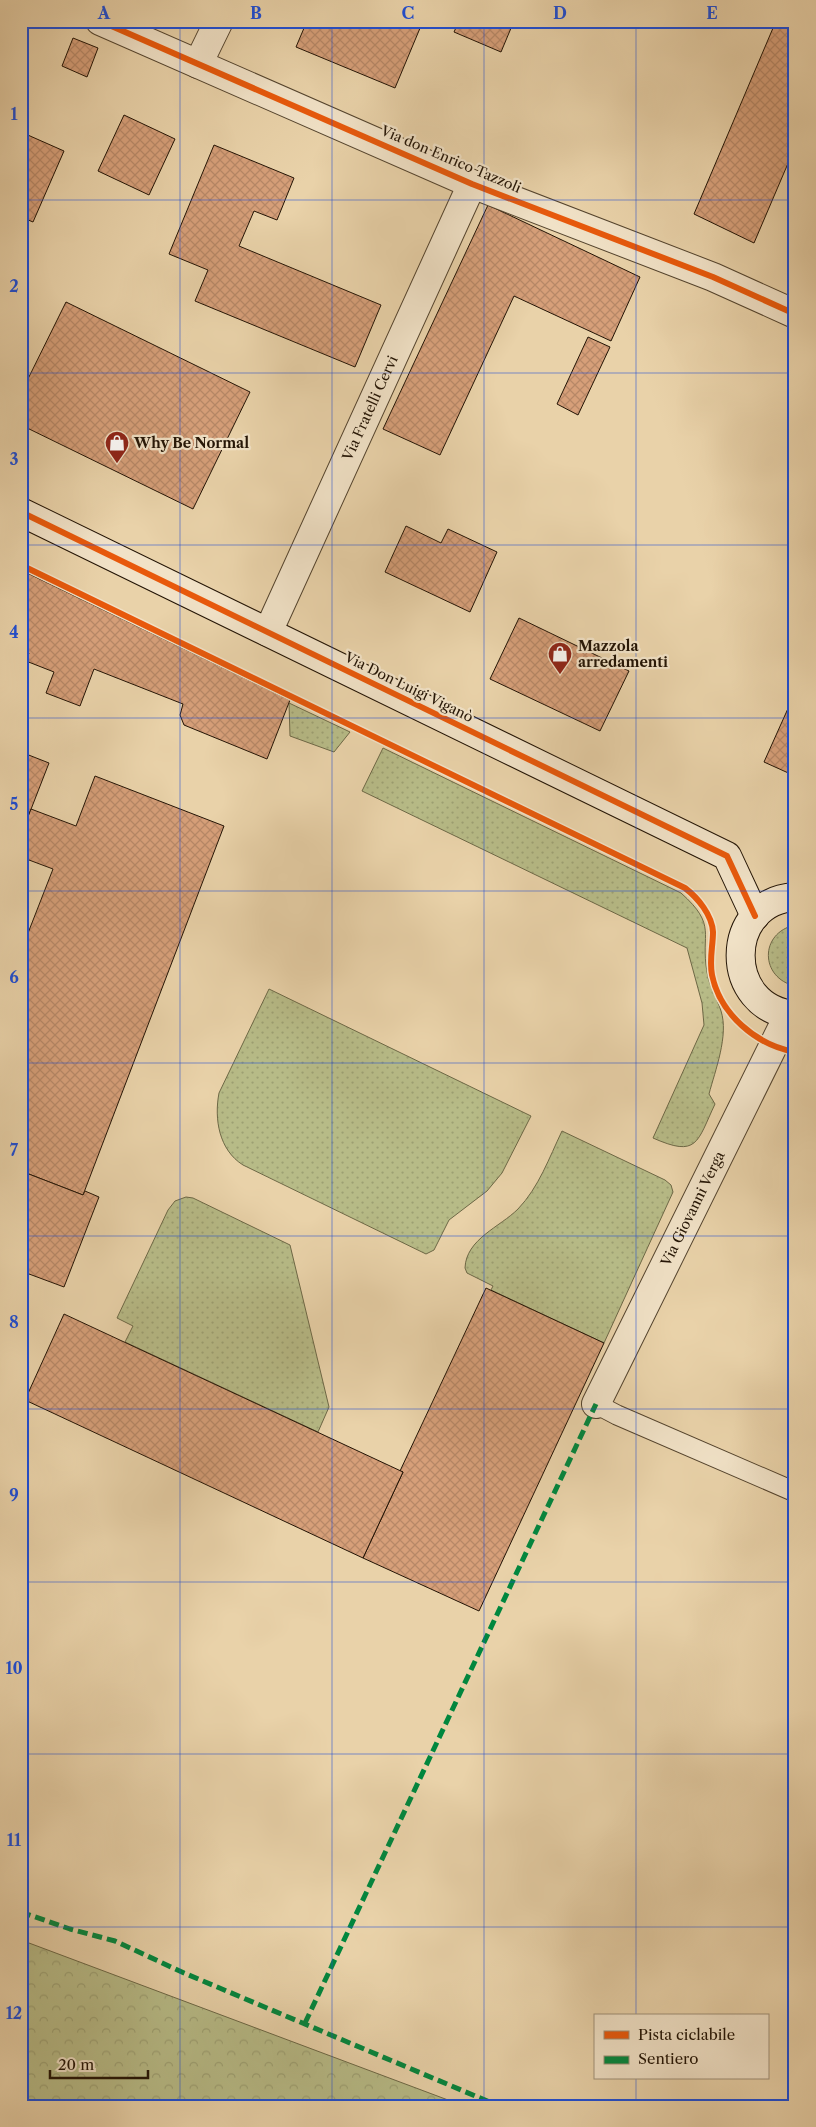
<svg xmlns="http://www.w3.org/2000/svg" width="816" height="2127" font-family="'Libre Caslon Text',serif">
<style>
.grass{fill:url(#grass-dots);stroke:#6d6846}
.park{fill:url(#park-crowns);stroke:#6d6846}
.building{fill:url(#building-cross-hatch);stroke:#231405}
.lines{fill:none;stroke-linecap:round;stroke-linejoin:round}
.lane-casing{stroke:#54442e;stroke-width:21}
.street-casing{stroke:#54442e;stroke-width:30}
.secondary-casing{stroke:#231405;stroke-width:30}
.lane{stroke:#f1e2c7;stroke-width:19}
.street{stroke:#f1e2c7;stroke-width:28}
.secondary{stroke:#f1e2c7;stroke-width:28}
.quiet{stroke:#00873e;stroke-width:5;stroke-dasharray:10 5;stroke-linecap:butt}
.cycleway-casing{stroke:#f1e2c7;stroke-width:9}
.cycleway{stroke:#e8590c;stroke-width:6}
.grid{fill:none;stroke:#1d4ed8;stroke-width:1;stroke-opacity:0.55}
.labels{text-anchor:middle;stroke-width:4.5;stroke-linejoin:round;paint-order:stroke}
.street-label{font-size:14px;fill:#231405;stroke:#f1e2c7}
.poi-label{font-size:14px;font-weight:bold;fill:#231405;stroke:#f1e2c7;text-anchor:start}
.neatline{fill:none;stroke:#1d4ed8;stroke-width:2}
.grid-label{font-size:16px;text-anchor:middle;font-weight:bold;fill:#1d4ed8}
</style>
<defs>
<pattern id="grass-dots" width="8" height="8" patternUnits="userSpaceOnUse" patternTransform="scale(1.25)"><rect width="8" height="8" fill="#b7bb87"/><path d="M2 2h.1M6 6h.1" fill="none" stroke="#9da073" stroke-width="1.8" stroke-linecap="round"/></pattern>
<pattern id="park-crowns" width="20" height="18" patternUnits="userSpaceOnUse" patternTransform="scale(1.25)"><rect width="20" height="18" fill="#b7bb87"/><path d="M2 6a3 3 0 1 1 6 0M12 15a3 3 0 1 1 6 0" fill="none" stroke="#9da073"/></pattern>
<pattern id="building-cross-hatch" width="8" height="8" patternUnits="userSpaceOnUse" patternTransform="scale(1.25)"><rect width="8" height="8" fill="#d69f79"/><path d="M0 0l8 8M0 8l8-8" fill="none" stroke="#b78867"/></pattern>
</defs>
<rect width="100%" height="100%" fill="#e9d2a9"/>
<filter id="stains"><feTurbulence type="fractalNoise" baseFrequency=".004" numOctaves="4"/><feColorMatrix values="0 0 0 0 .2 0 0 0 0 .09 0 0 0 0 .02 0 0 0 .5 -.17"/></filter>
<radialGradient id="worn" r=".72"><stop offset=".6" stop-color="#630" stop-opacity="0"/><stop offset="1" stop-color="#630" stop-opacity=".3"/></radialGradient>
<g class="grass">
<polygon points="289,703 350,732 334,752 290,736"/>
<path d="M383,748L681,893C718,926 700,933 707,972C709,986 717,998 721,1011C729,1035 715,1071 709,1094L715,1104C697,1142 698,1158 653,1138L704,1025L702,1003L687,948L362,791Z"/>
<path d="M795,925V986C760,978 759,933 795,925Z"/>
<path d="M269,989L531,1116L502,1173L487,1191L449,1220L434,1250L426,1254L243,1165C219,1150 214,1119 219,1093Z"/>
<path d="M562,1131L665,1180L671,1185L673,1192L604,1343L491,1290L493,1286L467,1273L465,1268C466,1239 500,1227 518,1209C539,1187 549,1158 562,1131Z"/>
<polygon points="186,1197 193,1198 290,1245 329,1407 318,1432 125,1342 133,1326 117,1318 168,1210 175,1201"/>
</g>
<polygon class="park" points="21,1940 464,2106 21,2106"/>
<g class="building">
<polygon points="307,21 423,21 395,88 296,47"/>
<polygon points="459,21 514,21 501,52 454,32"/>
<polygon points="776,21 795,21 795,147 754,243 694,214"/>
<polygon points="73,38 98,48 87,77 62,66"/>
<polygon points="124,115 175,139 149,195 98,171"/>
<polygon points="21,132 64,151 33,222 21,217"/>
<polygon points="214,145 294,178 277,220 254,211 239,246 381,305 355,367 195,301 208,270 169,254"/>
<polygon points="488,205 640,277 611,341 514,296 440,455 383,429"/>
<polygon points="66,302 250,392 193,509 21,425 21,393"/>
<polygon points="588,337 610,347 578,415 557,404"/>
<polygon points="406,526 441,543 448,529 497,552 470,612 385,572"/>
<polygon points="21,570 290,700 267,759 184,725 180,715 183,704 94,669 80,706 46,693 54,672 26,661 29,653 21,650"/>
<polygon points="519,618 629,671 600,731 490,679"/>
<polygon points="790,704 795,707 795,776 764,762"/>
<polygon points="21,752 49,763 21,835"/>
<polygon points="95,776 224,826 83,1195 21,1171 21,951 53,869 21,857 21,835 31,809 76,826"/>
<polygon points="21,1171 83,1195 85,1191 99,1197 64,1287 21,1271"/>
<polygon points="486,1288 604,1343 479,1611 363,1558 403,1472 400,1471"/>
<polygon points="64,1314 403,1472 363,1558 25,1400"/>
</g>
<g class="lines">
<defs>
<polyline id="lane" points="596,1404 617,1415 795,1492"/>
<g id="street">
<polyline points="100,21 472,184 713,277 795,314"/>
<polyline points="198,64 219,21"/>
<path id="s1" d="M268,632L472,184"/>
<path id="s2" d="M596,1404L789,1014"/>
</g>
<g id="secondary">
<polyline points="21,512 727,856 755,916"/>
<path d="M795,897C723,901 722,1009 795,1015"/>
</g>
</defs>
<use href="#lane" class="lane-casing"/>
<use href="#street" class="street-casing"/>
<use href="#secondary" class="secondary-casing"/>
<use href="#lane" class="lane"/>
<use href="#street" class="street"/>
<use href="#secondary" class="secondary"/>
<g class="quiet">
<polyline points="21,1912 70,1929 115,1941 184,1973 499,2106"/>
<polyline points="305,2023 596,1404"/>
</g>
<defs>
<g id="cycleway">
<polyline points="100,21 472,184 713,277 795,314"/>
<polyline points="21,512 727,856 755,916"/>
<path d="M21,565L685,888C698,898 712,915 713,932C713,946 709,960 712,975C720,1014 756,1045 795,1052"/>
</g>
</defs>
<use href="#cycleway" class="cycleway-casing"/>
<use href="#cycleway" class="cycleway"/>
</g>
<path class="grid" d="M180,21V2106M332,21V2106M484,21V2106M636,21V2016M21,200H795M21,373H795M21,545H795M21,718H795M21,891H795M21,1063H795M21,1236H795M21,1409H795M21,1582H795M21,1754H795M21,1927H795M636,2078V2106"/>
<defs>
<symbol id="shop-pin" viewBox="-11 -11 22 30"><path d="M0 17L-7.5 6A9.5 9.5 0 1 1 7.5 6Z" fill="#8f2418" stroke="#f1e2c7"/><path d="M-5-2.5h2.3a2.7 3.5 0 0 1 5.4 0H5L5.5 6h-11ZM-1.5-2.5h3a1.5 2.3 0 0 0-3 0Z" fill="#fff"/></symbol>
</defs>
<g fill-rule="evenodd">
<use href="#shop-pin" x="103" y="429" width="28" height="38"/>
<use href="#shop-pin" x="546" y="640" width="28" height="38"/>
</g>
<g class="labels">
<g class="street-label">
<text transform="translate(451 159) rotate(23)" y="5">Via don Enrico Tazzoli</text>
<text dy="5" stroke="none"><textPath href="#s1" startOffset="246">Via Fratelli Cervi</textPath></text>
<text transform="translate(409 687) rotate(26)" y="5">Via Don Luigi Viganò</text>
<text dy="5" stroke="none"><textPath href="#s2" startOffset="218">Via Giovanni Verga</textPath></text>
</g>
<g class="poi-label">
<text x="134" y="448">Why Be Normal</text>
<text x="578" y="651">Mazzola<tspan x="578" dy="16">arredamenti</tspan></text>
</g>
</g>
<rect width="816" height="2127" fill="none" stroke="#e9d2a9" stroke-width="55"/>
<rect x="594" y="2014" width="175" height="65" fill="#f1e2c7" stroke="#9f9079"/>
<rect x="604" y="2031" width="25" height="8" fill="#e8590c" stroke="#9f9079"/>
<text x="638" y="2040" font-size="15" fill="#231405">Pista ciclabile</text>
<rect x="604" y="2056" width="25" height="8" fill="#00873e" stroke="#9f9079"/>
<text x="638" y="2064" font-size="15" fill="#231405">Sentiero</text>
<path d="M50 2070v8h98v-8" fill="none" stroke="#231405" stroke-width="2.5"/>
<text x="58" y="2070" font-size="15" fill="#231405" stroke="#f1e2c7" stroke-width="4" paint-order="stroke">20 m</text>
<rect x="28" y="28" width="760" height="2072" class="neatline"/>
<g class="grid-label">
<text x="104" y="19">A</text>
<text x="256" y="19">B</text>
<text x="408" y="19">C</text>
<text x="560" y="19">D</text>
<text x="712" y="19">E</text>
<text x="14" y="120">1</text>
<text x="14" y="292">2</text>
<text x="14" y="465">3</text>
<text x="14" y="638">4</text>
<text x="14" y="810">5</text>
<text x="14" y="983">6</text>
<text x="14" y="1156">7</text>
<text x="14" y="1328">8</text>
<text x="14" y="1501">9</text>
<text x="14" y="1674">10</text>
<text x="14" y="1846">11</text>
<text x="14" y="2019">12</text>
</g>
<rect width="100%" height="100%" filter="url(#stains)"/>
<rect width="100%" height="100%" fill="url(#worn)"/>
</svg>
